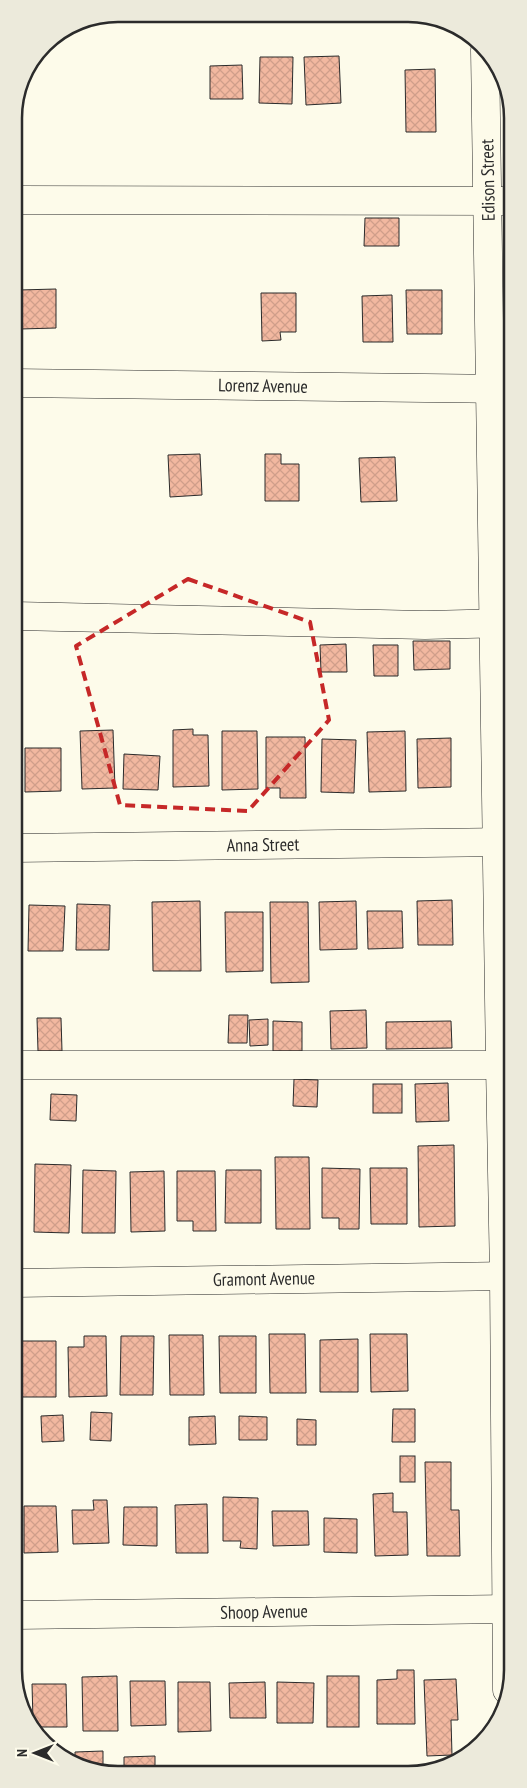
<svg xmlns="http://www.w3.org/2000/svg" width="527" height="1788" font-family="'PT Sans Narrow',sans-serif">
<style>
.building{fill:url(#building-cross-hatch);stroke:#2b2b2b}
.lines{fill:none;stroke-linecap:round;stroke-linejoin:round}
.minor-casing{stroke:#2b2b2b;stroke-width:29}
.minor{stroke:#fdfbea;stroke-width:28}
.marked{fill:none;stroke:#c62828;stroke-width:4;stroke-dasharray:10 6;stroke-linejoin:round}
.labels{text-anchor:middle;stroke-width:4;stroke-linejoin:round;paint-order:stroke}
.street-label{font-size:18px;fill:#2b2b2b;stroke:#fdfbea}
.rim{fill:none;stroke:#2b2b2b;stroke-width:2.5}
</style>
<defs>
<pattern id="building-cross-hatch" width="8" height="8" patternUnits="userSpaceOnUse" patternTransform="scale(1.25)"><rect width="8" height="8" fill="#f2b8a0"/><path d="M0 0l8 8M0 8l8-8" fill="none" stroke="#d09e8a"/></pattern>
</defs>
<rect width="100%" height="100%" fill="#fdfbea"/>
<g class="building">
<polygon points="339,56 341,103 306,105 304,57"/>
<polygon points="260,57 293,57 292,104 259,103"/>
<polygon points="242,65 243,99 210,99 210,66"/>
<polygon points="435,69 436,132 406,132 405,70"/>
<polygon points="365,218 399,218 399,246 364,246"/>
<polygon points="56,289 56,328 20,329 19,290"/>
<polygon points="406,290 442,290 442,334 407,334"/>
<polygon points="261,293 296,293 296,332 280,332 281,340 262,341"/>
<polygon points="392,295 393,342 363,342 362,296"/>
<polygon points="200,454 202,495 170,497 168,455"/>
<polygon points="265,454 281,454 281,464 299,464 299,501 265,501"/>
<polygon points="395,457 397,501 361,502 359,458"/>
<polygon points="413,641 450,641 450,669 414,670"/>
<polygon points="346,644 347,672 321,672 320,645"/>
<polygon points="373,645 398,645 398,676 374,676"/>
<polygon points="193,729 193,735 208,735 209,786 173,787 173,730"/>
<polygon points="113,730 115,788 82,789 80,731"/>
<polygon points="222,731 257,731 258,789 222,790"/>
<polygon points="405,731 406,791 369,792 367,732"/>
<polygon points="266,737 305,737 306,798 280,798 280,788 266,788"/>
<polygon points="451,738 451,787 418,788 417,739"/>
<polygon points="322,739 356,740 354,793 321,792"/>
<polygon points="15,748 18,748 16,791 15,791"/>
<polygon points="25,748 61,748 61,791 25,792"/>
<polygon points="124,754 160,756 158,790 123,789"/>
<polygon points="452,900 453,945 418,945 417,901"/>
<polygon points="200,901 201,971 153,971 152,902"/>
<polygon points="356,901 357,949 320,950 319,902"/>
<polygon points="270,902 308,902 309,982 271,983"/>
<polygon points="77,904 110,905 109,950 76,950"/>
<polygon points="29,905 65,906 63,951 28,951"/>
<polygon points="367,911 402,911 403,948 368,949"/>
<polygon points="225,912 263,912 263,971 226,972"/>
<polygon points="15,916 17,952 15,952"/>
<polygon points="366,1010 367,1048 331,1049 330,1011"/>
<polygon points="229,1015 248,1015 247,1043 228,1043"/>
<polygon points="37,1018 61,1018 62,1051 38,1051"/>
<polygon points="268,1019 268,1045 250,1046 249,1020"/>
<polygon points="273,1021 302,1022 302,1051 273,1051"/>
<polygon points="451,1021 452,1048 386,1049 386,1022"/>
<polygon points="294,1079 318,1080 317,1107 293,1106"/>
<polygon points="448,1083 449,1121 416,1122 415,1084"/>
<rect x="373" y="1084" width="29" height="29"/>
<polygon points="51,1094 77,1095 76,1121 50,1120"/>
<polygon points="454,1145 455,1226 419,1227 418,1146"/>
<polygon points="275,1157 309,1157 310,1229 276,1229"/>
<polygon points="35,1164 71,1165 69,1233 34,1232"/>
<polygon points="322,1168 360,1169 359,1229 339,1229 339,1218 322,1218"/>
<polygon points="370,1168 407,1168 407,1224 371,1224"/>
<polygon points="83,1170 116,1171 115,1233 82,1233"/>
<polygon points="226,1170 261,1170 261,1223 225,1223"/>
<polygon points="164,1171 165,1231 131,1232 130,1172"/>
<polygon points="177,1171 215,1171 216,1231 193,1231 193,1221 177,1221"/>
<polygon points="21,1175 21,1233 15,1233 15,1176"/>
<polygon points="269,1334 305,1334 306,1393 270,1393"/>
<polygon points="370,1334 407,1334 408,1391 371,1392"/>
<polygon points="169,1335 203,1335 204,1395 170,1395"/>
<polygon points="84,1336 106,1336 107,1396 69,1397 68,1347 84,1347"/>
<polygon points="121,1336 154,1336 153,1395 120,1395"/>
<polygon points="219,1336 256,1336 256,1393 220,1393"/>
<polygon points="358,1339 358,1392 320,1392 320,1340"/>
<polygon points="18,1341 56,1341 56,1397 19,1397"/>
<polygon points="393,1409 415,1409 415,1442 392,1442"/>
<polygon points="91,1412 112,1413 111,1441 90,1440"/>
<polygon points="63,1415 64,1441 42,1442 41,1416"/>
<polygon points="215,1416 216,1444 189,1445 189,1417"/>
<polygon points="239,1416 267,1417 267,1440 239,1440"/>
<polygon points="297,1419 316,1420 316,1445 297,1445"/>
<rect x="400" y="1456" width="15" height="26"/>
<polygon points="425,1462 451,1462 451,1510 459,1510 460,1556 427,1556"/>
<polygon points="393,1493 393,1512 407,1512 408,1555 375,1556 373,1494"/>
<polygon points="223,1497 258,1498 257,1549 240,1548 241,1541 223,1541"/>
<polygon points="93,1500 107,1500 109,1543 73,1544 72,1510 94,1510"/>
<polygon points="207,1504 208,1553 176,1553 175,1505"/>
<polygon points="24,1506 56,1506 58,1552 24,1553"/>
<polygon points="124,1507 157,1507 157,1546 123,1545"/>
<polygon points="272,1511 308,1511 309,1545 273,1546"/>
<polygon points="324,1518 357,1519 357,1553 324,1552"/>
<polygon points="397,1670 414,1670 415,1724 377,1724 377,1680 397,1679"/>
<polygon points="117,1676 118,1731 83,1731 82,1677"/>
<rect x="327" y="1676" width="32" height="51"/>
<polygon points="456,1679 458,1720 451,1720 452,1755 427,1756 424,1680"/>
<polygon points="130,1681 165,1681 166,1725 131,1726"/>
<polygon points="178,1682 210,1682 211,1731 178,1732"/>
<polygon points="265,1682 266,1718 230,1718 229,1683"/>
<polygon points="277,1682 314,1683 313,1723 277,1723"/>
<polygon points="32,1684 66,1684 67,1727 36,1727 33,1721"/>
<polygon points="103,1751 103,1772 98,1772 75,1760 75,1752"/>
<polygon points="155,1756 155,1772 124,1772 124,1757"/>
</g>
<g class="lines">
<defs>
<g id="minor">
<polyline points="485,50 500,1065 504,1276 507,1690"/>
<polyline points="14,200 511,201"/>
<polyline points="14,383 512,389"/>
<polyline points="15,616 425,625 512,623"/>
<polyline points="15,848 512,842"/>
<polyline points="15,1065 512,1065"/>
<polyline points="15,1283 513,1276"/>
<polyline points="16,1615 513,1609"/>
</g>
</defs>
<use href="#minor" class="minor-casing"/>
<use href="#minor" class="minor"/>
</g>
<path class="marked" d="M188,579L310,622L329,720L248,811L120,805L76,646Z"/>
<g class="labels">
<g class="street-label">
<text transform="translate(488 180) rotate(-91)" y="6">Edison Street</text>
<text transform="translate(263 386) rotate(1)" y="6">Lorenz Avenue</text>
<text transform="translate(263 845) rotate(-1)" y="6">Anna Street</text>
<text transform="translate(264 1279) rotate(-1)" y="6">Gramont Avenue</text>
<text transform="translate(264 1612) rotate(-1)" y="6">Shoop Avenue</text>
</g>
</g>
<path d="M0 0H527V1788H0ZM118 22H408A96 96 0 0 1 504 118V1670A96 96 0 0 1 408 1766H118A96 96 0 0 1 22 1670V118A96 96 0 0 1 118 22Z" fill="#eceadb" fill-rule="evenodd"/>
<path class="rim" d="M118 22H408A96 96 0 0 1 504 118V1670A96 96 0 0 1 408 1766H118A96 96 0 0 1 22 1670V118A96 96 0 0 1 118 22Z"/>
<g transform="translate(35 1753) rotate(270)" stroke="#fdfbea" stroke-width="4" paint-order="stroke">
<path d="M0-4L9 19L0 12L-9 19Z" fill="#2b2b2b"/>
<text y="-8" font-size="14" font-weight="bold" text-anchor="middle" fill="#2b2b2b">N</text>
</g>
</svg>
